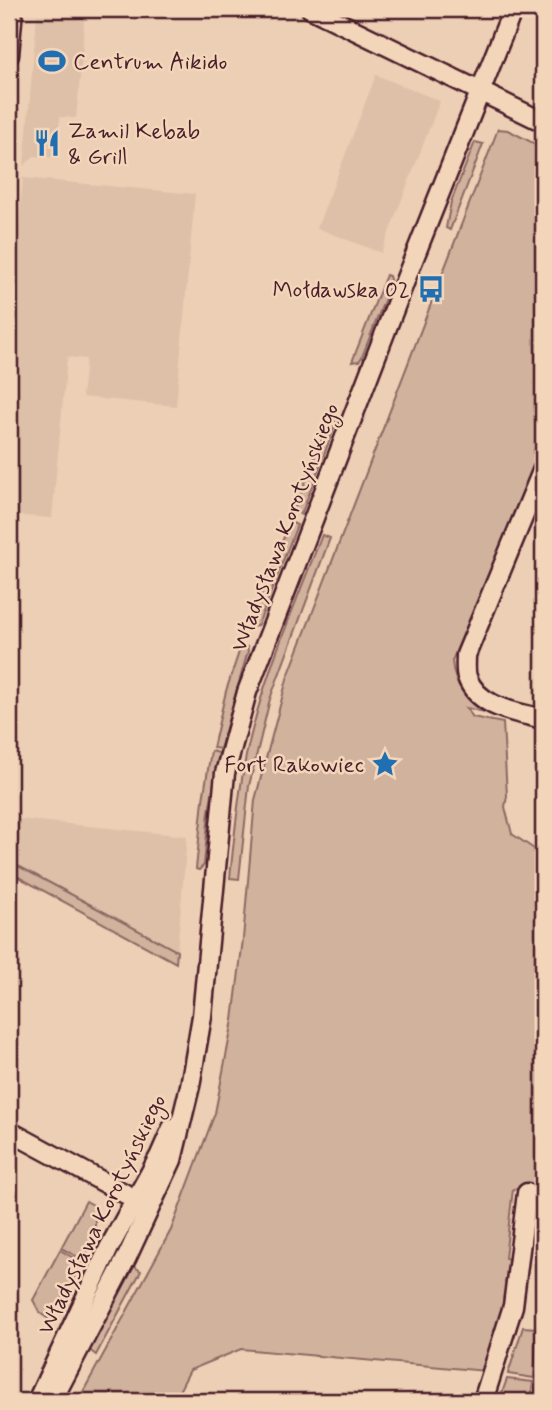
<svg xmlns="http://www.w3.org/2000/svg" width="552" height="1410" font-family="Mynerve,sans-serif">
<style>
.built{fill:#dec0a8}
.green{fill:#d1b29d;stroke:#8e6864;stroke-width:2}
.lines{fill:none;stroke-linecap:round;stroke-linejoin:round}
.minor-casing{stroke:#4a1f2b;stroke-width:23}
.minor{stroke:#f3d6ba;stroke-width:18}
.labels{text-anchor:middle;stroke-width:5;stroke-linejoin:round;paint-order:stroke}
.poi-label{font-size:23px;fill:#4a1f2b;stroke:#f3d6ba;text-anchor:start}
.street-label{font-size:23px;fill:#4a1f2b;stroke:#f3d6ba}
</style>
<rect width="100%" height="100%" fill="#eccfb4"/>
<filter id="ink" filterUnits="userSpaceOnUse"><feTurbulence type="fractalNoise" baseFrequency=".0143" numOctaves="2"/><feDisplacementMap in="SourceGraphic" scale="14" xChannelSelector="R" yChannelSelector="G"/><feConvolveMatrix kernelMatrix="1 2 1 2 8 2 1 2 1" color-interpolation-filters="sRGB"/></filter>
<g filter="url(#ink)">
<g class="built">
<polygon points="37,15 84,20 82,58 76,118 60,117 57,158 34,156 24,166"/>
<polygon points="376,75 440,101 381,253 317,228"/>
<polygon points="23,178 195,194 176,406 82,397 86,359 67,357 52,518 9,515 9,336"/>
<polygon points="9,818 187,836 177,951 9,861"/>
</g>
<g class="green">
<path d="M498,129L508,130L543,148V444L540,437L533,453L539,457L452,661C454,686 466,698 485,712L466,708L473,717L503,723L507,796L505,807L512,834L543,855V1191L513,1189L505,1258L513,1260L508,1295L486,1371L241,1349L190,1370L174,1401H78L171,1230L215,1113L233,1020L243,939L255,800L287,679Z"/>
<polygon points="475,142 483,144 450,230 446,228 451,202"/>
<polygon points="386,275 389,276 391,283 362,357 359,361 352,362"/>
<polygon points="331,416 336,423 301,515 294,510"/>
<polygon points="290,522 297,525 258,625 247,629"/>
<path d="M322,535L330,538L270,699L249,786L239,879L230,878C234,837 238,797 246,756C262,680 294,607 322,535Z"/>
<polygon points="241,646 247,647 248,651 220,749 213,748 226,691"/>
<polygon points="211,751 219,753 209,812 204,865 199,870 196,869 203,800"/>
<polygon points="9,861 177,951 176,963 9,872"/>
<polygon points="86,1201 95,1206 95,1238 83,1260 61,1248"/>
<polygon points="60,1250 82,1263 50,1320 40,1313 33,1300"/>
<polygon points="133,1266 141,1271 96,1355 88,1349"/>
<polygon points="523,1327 537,1328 534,1378 508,1374"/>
<polygon points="507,1379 533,1382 531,1401 499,1401"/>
</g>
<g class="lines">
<defs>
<g id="minor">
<polyline points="311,9 543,122"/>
<polyline points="9,55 13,9"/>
<path d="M543,469L466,655C466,661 465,671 467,677C478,708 516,712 543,719"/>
<polyline points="9,1131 144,1204"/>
<polyline points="37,1401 109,1248 160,1155 172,1128"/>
<polyline points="52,1401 127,1257 172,1160 190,1086 202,1016 225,773 247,692 408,273 513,9"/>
<polyline points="483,1401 513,1306 527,1193"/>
</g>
</defs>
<use href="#minor" class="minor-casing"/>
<use href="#minor" class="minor"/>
</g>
</g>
<defs>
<symbol id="stadium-bare" viewBox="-9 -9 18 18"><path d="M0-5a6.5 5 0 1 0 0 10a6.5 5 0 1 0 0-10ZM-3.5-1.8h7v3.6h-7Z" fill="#1f6fb2" stroke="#f3d6ba" stroke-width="2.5" paint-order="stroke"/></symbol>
<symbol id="restaurant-bare" viewBox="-9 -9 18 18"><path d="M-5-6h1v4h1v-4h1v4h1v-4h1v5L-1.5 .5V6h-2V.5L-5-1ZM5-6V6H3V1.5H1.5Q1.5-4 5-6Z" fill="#1f6fb2" stroke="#f3d6ba" stroke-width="2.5" paint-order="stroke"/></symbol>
<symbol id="bus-bare" viewBox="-9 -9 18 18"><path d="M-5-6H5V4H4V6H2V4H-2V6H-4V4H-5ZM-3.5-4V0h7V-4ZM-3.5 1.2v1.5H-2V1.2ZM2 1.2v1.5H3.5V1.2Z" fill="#1f6fb2" stroke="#f3d6ba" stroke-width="2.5" paint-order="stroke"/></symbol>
<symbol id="sight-bare" viewBox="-9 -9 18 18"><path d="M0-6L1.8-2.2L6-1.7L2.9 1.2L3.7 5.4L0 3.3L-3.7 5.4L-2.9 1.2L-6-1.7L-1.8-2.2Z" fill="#1f6fb2" stroke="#f3d6ba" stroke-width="2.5" paint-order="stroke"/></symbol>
</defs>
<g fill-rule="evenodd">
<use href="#stadium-bare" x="33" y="42" width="38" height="38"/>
<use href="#restaurant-bare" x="28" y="124" width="38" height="38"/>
<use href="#bus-bare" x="412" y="270" width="38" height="38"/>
<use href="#sight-bare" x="366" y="745" width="38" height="38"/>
</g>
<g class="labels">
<g class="poi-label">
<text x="73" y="69">Centrum Aikido</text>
<text x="68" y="138">Zamil Kebab<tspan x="68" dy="26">&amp; Grill</tspan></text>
<text x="410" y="297" text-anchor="end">Mołdawska 02</text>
<text x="364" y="772" text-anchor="end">Fort Rakowiec</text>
</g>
<g class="street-label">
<text transform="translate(284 527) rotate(-69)" y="8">Władysława Korotyńskiego</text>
<text transform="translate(101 1214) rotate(-64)" y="8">Władysława Korotyńskiego</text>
</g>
</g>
<rect width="552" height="1410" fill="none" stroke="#f3d6ba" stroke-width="35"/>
<rect x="18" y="18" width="517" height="1375" fill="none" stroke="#4a1f2b" stroke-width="2.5" filter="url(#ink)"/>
</svg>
